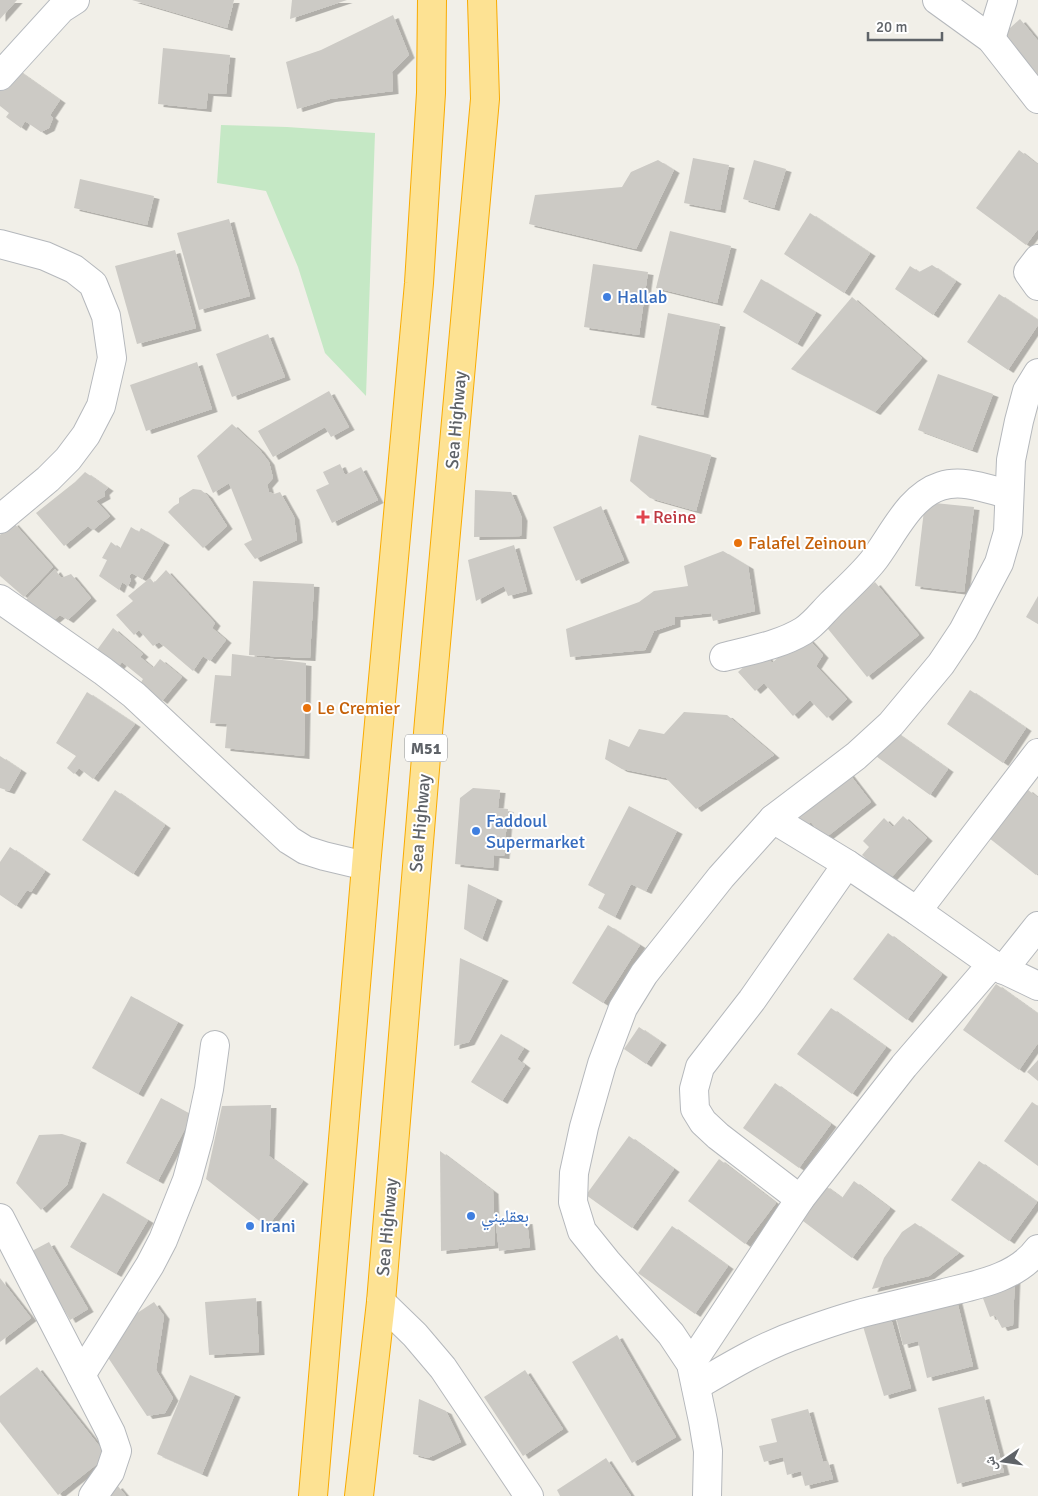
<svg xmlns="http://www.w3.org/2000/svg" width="1038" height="1496" font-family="Signika,'Noto Naskh Arabic',sans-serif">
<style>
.green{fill:#c5e8c5}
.building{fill:#cccac5;filter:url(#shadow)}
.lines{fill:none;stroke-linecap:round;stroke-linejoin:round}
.minor-casing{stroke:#b5b8bc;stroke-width:30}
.tertiary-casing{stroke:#b5b8bc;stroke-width:30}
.secondary-casing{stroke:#b6babf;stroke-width:30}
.motorway-casing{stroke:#f9ab00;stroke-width:30}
.minor{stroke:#fff;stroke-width:28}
.tertiary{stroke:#fff;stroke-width:28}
.secondary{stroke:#fff;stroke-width:28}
.motorway{stroke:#fde293;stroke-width:28}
.shop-dot{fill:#3f7fe0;stroke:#fff;stroke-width:2}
.health-dot{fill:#e0444e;stroke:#fff;stroke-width:2}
.food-dot{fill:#e8710a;stroke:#fff;stroke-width:2}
.labels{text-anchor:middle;stroke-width:4;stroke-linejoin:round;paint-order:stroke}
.shield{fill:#fff;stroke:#8f9295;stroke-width:1}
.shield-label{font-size:16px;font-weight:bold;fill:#5f6368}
.shop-label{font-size:18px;fill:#366cbe;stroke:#fff;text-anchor:start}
.street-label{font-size:18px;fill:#5f6368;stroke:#fff}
.health-label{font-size:18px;fill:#be3a42;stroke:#fff;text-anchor:start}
.food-label{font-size:18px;fill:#c56008;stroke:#fff;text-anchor:start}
</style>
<defs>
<filter id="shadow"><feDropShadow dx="5.5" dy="3" stdDeviation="0" flood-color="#0004"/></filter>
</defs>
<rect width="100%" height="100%" fill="#f1efe8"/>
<polygon class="green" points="221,125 287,127 375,133 366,396 325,353 298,267 266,191 217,183"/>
<g class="building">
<polygon points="0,0 17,0 0,19"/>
<polygon points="132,0 234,0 227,28"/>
<polygon points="292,0 347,0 290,19"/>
<polygon points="393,15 409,55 392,72 393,91 330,99 297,109 286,62 321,50"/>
<polygon points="1020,19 1038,41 1038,84 999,38"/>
<polygon points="163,48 230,55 226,94 208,93 206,109 158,104"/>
<polygon points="13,67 60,100 50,115 53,118 49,128 41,132 25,121 21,128 6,117 9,113 0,106 0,87"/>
<polygon points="1019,150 1038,165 1038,229 1026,245 976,208"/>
<polygon points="693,158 729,165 720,210 684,203"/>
<polygon points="658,160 674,170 636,249 529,224 535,195 622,187 631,172"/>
<polygon points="754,160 786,169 774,208 743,199"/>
<polygon points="80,179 154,196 147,225 74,208"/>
<polygon points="810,213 870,253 844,293 784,254"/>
<polygon points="229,219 250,296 199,310 177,233"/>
<polygon points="670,231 731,246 717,303 656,288"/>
<polygon points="175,250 196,328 137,344 115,266"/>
<polygon points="593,264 648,272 639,335 584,327"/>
<polygon points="932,265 956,281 933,315 895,289 910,266 919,272"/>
<polygon points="761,279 816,312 797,344 743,312"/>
<polygon points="999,294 1038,320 1038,325 1008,370 967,342"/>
<polygon points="852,297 922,358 875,412 791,369"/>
<polygon points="668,313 720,324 703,415 651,405"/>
<polygon points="268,334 285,377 232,397 216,354"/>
<polygon points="197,362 212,409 146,431 130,385"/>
<polygon points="938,374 993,394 972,450 918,430"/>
<polygon points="329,391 349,427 331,437 325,427 273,457 258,431"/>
<polygon points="232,424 259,449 269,462 273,478 267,485 269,492 274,494 280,492 294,517 297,540 255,559 244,544 252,540 229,483 213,493 197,456"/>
<polygon points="639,435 711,455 696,511 650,498 630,481"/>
<polygon points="340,464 345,475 361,467 378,500 332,523 316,490 329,484 323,472"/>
<polygon points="85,472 108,488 104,492 105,496 96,501 110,516 93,530 88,526 64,546 36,513 75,482"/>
<polygon points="193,489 201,490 207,495 227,526 203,548 168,512 174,506 179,503 179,498"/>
<polygon points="475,490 511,492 522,518 521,536 474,537"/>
<polygon points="925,502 974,507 964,592 915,586"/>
<polygon points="601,506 624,560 576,581 553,527"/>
<polygon points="13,522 53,567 24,597 0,576 0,535"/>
<polygon points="131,527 139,532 141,528 164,542 142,579 132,573 129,576 131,580 128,586 122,582 119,590 99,576 107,560 102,558 111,542 120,549"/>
<polygon points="514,545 527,591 508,596 504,586 476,601 468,560"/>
<polygon points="723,551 748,566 755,611 713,621 711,613 675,617 675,624 654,631 645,650 570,657 566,629 639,602 654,591 688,586 684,566"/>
<polygon points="55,569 61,578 71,574 91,598 68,620 60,615 48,625 25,601"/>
<polygon points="166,570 215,623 212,628 226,640 210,661 203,656 193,671 159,642 153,646 139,630 134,635 116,615 133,601 128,596 150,578 154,583"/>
<polygon points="253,581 314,584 310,658 249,655"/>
<polygon points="875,582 919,635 867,677 824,624"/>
<polygon points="1038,596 1038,624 1026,617"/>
<polygon points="113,628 143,654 140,657 153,668 160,659 182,677 162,701 140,684 143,679 122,662 118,667 97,650"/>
<polygon points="804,634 823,655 816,666 847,699 827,718 810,700 793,716 764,683 755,691 738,672 762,651 772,663"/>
<polygon points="232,654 306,663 304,756 225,748 227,724 210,723 215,675 231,676"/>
<polygon points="970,690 1026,728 1003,763 947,724"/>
<polygon points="87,692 135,724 93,779 79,768 74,774 67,768 76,756 56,743"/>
<polygon points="684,712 727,715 774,755 696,809 666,778 622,769 605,759 609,739 629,747 639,729 664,734"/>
<polygon points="891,729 948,769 930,795 873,754"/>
<polygon points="0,756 21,770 9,791 0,788"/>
<polygon points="844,767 871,802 824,839 811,822 800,830 786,812"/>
<polygon points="473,788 500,790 498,808 508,809 504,856 494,855 493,868 455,864 460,798"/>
<polygon points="1027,789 1038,798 1038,873 1036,875 989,838"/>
<polygon points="115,790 165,825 133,874 82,840"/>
<polygon points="629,806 677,831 646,891 631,884 615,917 598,908 605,894 588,885"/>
<polygon points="903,816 927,838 889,880 862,855 869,847 863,841 884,818 893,827"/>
<polygon points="10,847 45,871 31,892 27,890 16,906 0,895 0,862"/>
<polygon points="468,884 497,898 482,939 464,929"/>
<polygon points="608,925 640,945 603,1003 572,983"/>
<polygon points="888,933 942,974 907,1020 853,979"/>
<polygon points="460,958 503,978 469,1042 454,1046"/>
<polygon points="996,984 1038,1014 1038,1043 1019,1070 963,1030"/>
<polygon points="131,996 178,1022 138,1094 92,1068"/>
<polygon points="831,1008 886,1047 852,1094 797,1054"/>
<polygon points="639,1027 661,1042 646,1064 624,1049"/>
<polygon points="501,1034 524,1048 517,1059 525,1065 502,1101 471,1082"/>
<polygon points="1038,1060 1038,1081 1027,1072"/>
<polygon points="775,1083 831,1124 799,1168 743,1128"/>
<polygon points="161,1098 192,1115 158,1181 126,1163"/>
<polygon points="1032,1102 1038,1106 1038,1166 1004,1141"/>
<polygon points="271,1105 269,1156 303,1181 267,1227 206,1179 222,1106"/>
<polygon points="62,1134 81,1140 67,1185 41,1210 16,1183 39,1135"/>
<polygon points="629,1136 674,1169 632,1228 586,1195"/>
<polygon points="440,1151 493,1191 495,1245 441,1251"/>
<polygon points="719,1159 776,1203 745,1244 688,1201"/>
<polygon points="979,1161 1037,1202 1009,1241 951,1200"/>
<polygon points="854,1181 890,1208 852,1258 799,1218 824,1185 842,1198"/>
<polygon points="103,1193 148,1220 116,1274 70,1247"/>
<polygon points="527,1221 530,1247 499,1251 496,1225"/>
<polygon points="915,1223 959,1253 929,1276 872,1289 884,1258 902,1232"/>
<polygon points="672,1226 728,1266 695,1314 638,1273"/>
<polygon points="49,1242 88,1309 70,1320 30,1252"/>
<polygon points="1015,1275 1013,1325 1002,1328 995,1315 990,1317 981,1293"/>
<polygon points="0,1278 31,1318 0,1342"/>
<polygon points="956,1297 973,1366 927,1378 918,1341 903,1345 895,1313"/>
<polygon points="256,1298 259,1352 209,1355 205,1302"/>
<polygon points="154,1302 164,1316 156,1370 173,1398 165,1413 147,1416 105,1353 116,1327"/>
<polygon points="890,1315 911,1388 884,1396 862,1323"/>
<polygon points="617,1335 676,1437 632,1463 572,1362"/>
<polygon points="37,1367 107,1456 58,1495 0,1422 0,1396"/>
<polygon points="525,1370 563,1429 523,1456 484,1397"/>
<polygon points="190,1375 235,1394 202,1474 157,1454"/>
<polygon points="984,1396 1004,1472 957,1484 938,1408"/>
<polygon points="419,1399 446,1411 461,1442 428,1458 413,1454"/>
<polygon points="808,1409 823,1462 828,1461 833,1479 805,1486 801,1471 787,1475 783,1457 764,1462 759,1446 777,1442 771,1419"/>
<polygon points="606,1458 631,1496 560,1496 557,1490"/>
<polygon points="117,1485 126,1496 105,1496"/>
</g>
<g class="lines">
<defs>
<g id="minor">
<polyline points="1038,259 1028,272 1038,286"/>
<path d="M724,657C751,650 780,645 803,631C814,624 822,613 831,604C845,590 861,576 873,561C893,535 909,496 941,486C963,479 987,489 1008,494"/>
<polyline points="917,911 1038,753"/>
<polyline points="992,964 1038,986"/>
<polyline points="1003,970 1038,926"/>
<polyline points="800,1199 718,1136 703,1122 695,1109 694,1089 700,1067 752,1000 847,864"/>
<polyline points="0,1218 111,1433 117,1451 110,1472 93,1496"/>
<polyline points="381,1302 415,1335 443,1368 529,1496"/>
<polyline points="691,1364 800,1199 904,1066 992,964 917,911 847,864 773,819"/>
<polyline points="81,1375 150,1265 163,1240 187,1180 199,1136 209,1089 215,1045"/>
<path d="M696,1386C730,1366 763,1346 801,1333C823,1325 846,1317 870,1311C894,1305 919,1299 944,1293C976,1285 1017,1278 1038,1249"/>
<polyline points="707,1496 708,1451 703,1421 691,1364 671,1334 607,1262 582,1231 573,1202 574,1173 584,1127 602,1064 623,1008 644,974 721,877 773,819 856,756 891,724 941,664 963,631 999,563 1008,532 1011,460 1019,421 1027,391 1038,373"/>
</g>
<g id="tertiary">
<polyline points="937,0 991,39 1038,99"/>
<polyline points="991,39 1003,0"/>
<polyline points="0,244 45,256 74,269 93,284 106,316 112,358 101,406 86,435 68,459 48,479 0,519"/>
<polyline points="0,599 103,671 134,695 289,840 305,850 324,856 366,866"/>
</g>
<polyline id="secondary" points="0,76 61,9 75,0"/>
<g id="motorway">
<polyline points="313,1496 366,866 419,283 431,93 432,0"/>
<polyline points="359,1496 381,1302 429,721 485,99 482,0"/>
</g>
</defs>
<use href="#minor" class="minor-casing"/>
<use href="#tertiary" class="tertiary-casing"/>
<use href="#secondary" class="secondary-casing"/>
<use href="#motorway" class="motorway-casing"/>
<use href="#minor" class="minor"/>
<use href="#tertiary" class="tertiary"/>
<use href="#secondary" class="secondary"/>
<use href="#motorway" class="motorway"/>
</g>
<g class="shop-dot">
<circle cx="607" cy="297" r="5"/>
<circle cx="476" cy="831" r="5"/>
<circle cx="471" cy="1216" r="5"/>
<circle cx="250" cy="1226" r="5"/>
</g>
<path class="health-dot" d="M640.5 509.5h5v5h5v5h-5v5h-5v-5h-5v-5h5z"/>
<g class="food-dot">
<circle cx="738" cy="543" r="5"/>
<circle cx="307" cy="708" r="5"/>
</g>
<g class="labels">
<rect class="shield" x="405" y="734.5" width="42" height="27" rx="4"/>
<g class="shield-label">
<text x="426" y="754">M51</text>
</g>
<g class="shop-label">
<text x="617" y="303">Hallab</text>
<text x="486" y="827">Faddoul<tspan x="486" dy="21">Supermarket</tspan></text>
<text x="481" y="1222">بعقليني</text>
<text x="260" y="1232">Irani</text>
</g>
<g class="street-label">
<text transform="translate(456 420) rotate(-85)" y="6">Sea Highway</text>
<text transform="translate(420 823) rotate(-85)" y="6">Sea Highway</text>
<text transform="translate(387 1227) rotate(-85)" y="6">Sea Highway</text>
</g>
<g class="health-label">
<text x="653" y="523">Reine</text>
</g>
<g class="food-label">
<text x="748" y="549">Falafel Zeinoun</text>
<text x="317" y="714">Le Cremier</text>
</g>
</g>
<g transform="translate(1003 1461) rotate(257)" stroke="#ffffff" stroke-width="4" paint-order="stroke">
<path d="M0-4L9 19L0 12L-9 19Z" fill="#5f6368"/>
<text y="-8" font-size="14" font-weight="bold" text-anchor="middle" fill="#5f6368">ش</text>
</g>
<path d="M868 32v8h74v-8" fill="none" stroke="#5f6368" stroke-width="2.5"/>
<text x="876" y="32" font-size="15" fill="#5f6368" stroke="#ffffff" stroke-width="4" paint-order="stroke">20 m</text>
</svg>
